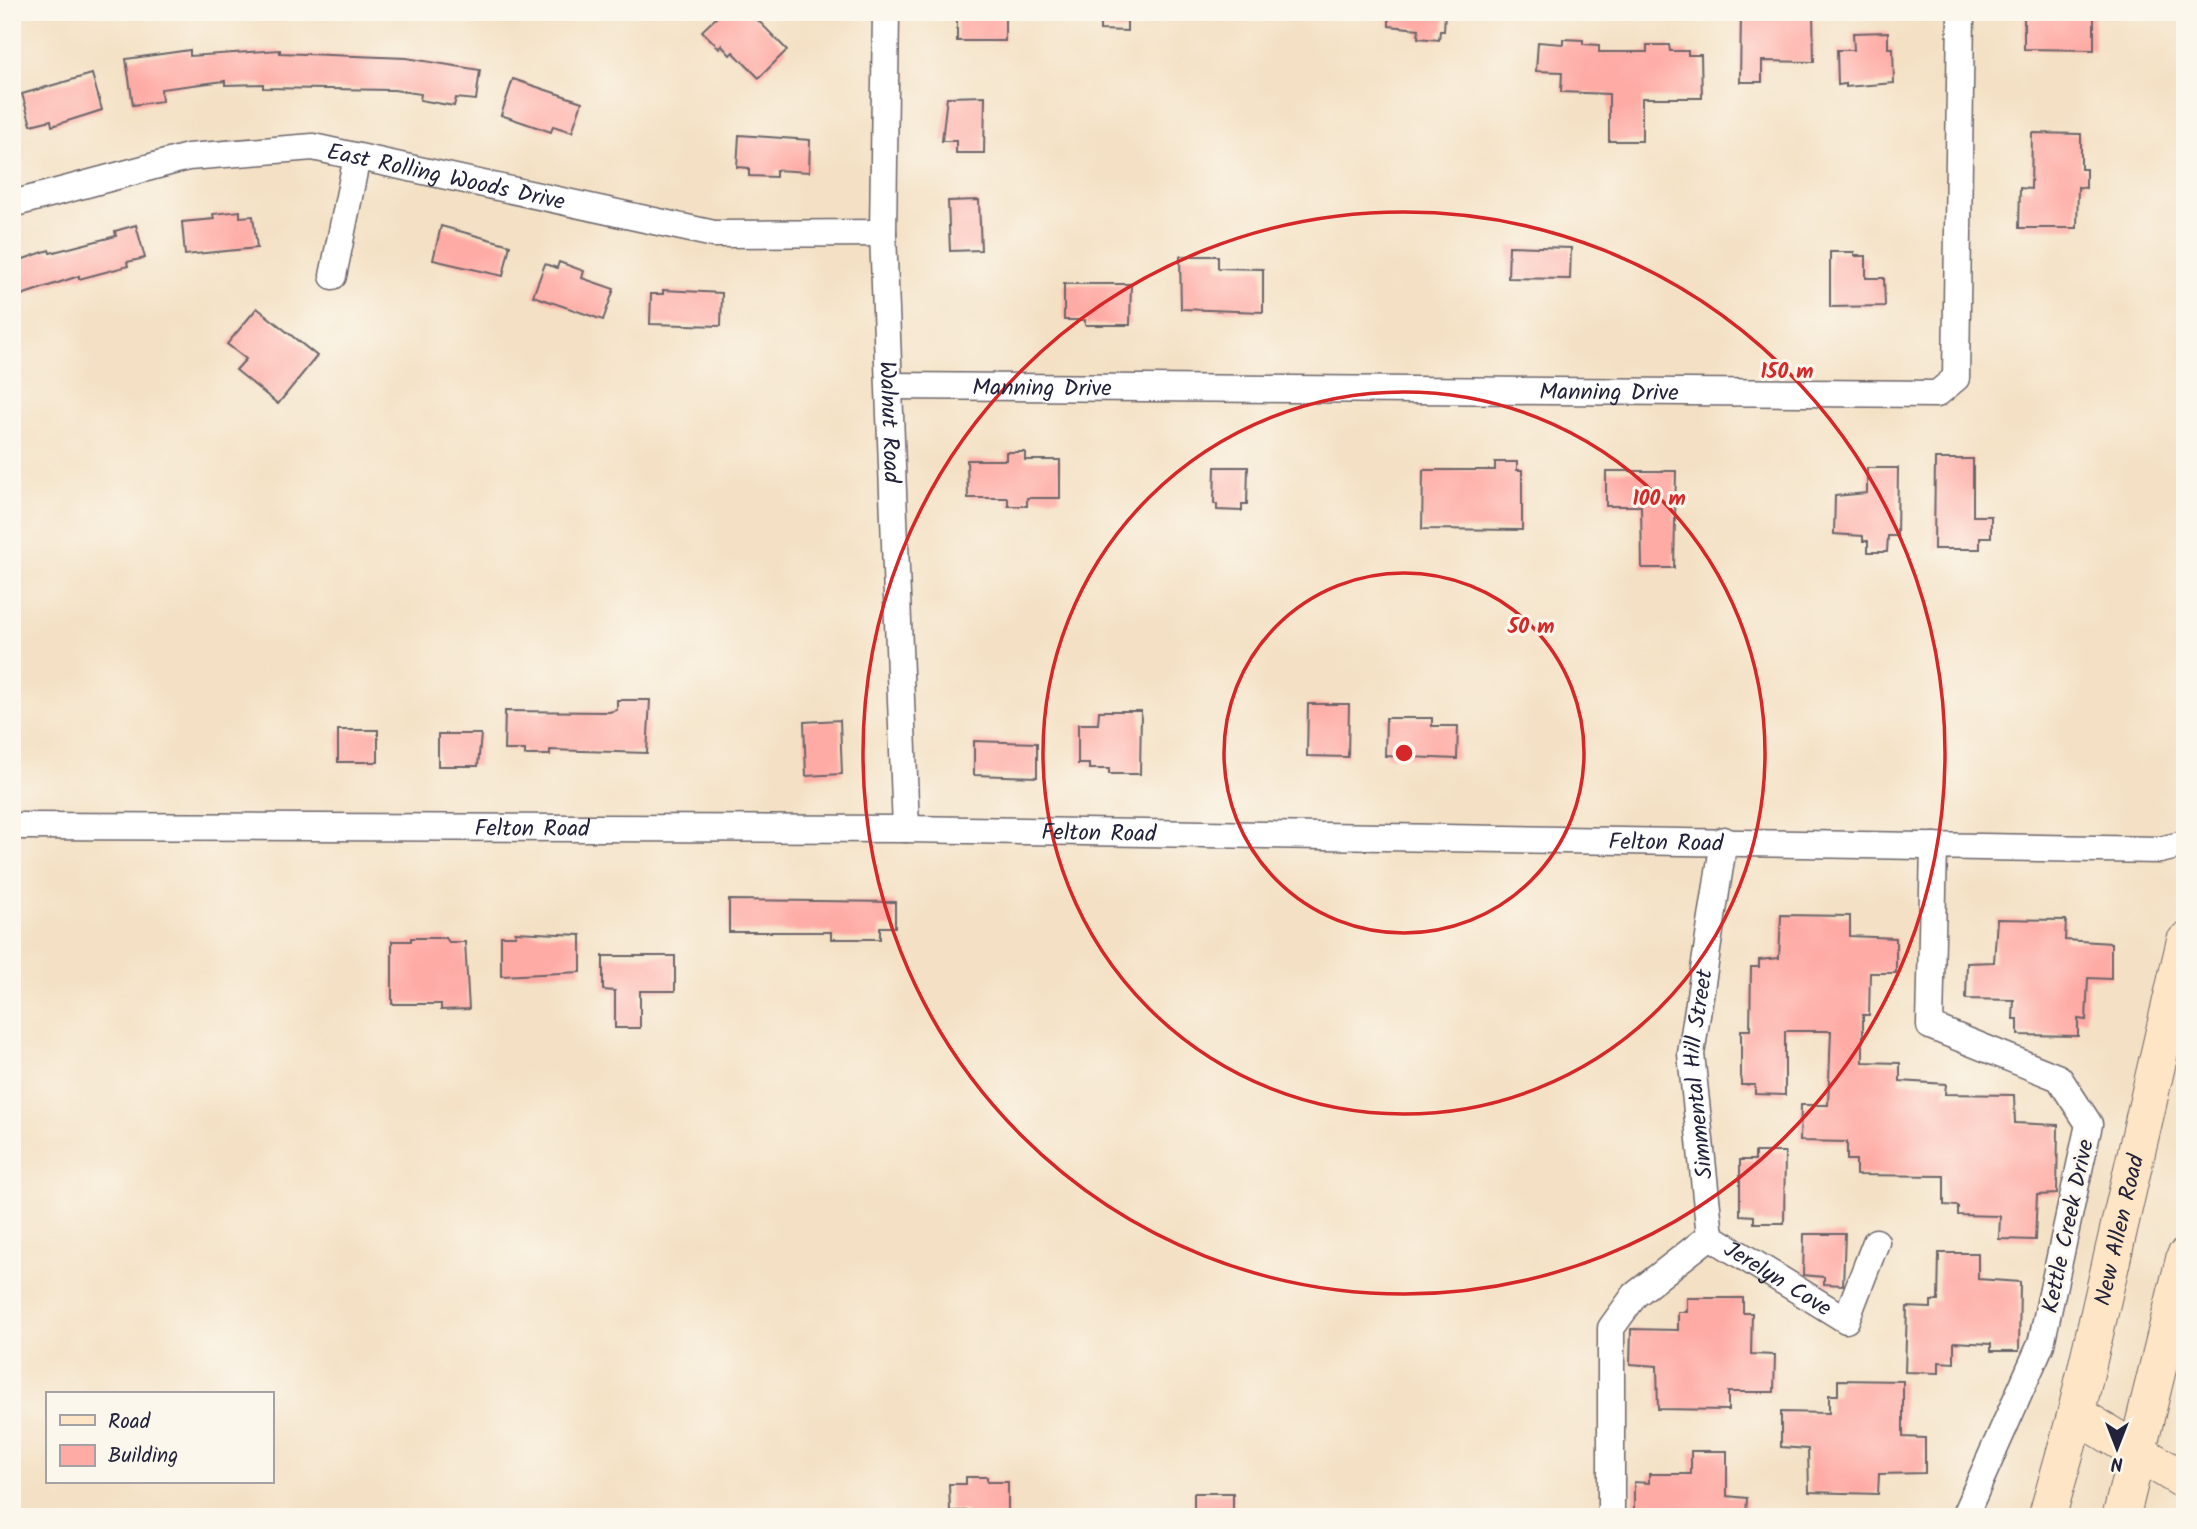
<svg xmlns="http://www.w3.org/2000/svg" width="2197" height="1529" font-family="Kalam,sans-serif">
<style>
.building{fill:#feaba5}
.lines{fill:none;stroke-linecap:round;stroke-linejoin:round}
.street-casing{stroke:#6c656b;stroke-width:29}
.secondary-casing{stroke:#6c656b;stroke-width:39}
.street{stroke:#fff;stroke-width:26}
.secondary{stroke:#fde5c5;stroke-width:37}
.ring{fill:none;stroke:#d62828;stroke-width:3.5}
.labels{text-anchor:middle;stroke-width:6;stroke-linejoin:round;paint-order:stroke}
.street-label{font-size:23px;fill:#22223b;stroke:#fbf7ec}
.centre{fill:#d62828;stroke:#fbf7ec;stroke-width:3.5}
.ring-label{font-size:21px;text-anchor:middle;font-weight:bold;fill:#d62828;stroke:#fbf7ec;stroke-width:6;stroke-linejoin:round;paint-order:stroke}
</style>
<rect width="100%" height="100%" fill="#fbf7ec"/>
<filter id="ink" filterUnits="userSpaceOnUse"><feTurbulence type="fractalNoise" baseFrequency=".0143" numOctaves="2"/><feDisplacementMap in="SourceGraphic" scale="14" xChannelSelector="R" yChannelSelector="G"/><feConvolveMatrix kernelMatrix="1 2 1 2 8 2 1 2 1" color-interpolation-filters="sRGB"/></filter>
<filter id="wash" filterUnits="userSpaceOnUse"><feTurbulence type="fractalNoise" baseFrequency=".00686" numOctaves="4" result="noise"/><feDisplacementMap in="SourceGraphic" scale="28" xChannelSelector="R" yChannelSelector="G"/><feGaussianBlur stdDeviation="1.57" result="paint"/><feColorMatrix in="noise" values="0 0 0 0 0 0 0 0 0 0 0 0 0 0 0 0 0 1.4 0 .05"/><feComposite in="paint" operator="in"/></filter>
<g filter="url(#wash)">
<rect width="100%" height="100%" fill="#f4e1c5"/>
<g id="blocks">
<g class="building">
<polygon points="722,12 750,12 787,50 759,78 733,52 730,55 721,45 719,48 702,31"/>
<rect x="957" y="12" width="48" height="29"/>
<polygon points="1100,12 1127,12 1127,31 1100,30"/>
<polygon points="1389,12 1445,12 1444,31 1440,31 1439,40 1418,38 1419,29 1389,26"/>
<polygon points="1741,12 1813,12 1814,62 1762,61 1762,82 1740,82"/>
<polygon points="2063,12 2094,12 2094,50 2024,49 2024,15 2063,15"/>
<polygon points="1888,32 1888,48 1893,48 1894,83 1846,87 1846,84 1838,85 1837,50 1854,50 1853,33"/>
<polygon points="1563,39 1583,40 1583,44 1599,45 1599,52 1647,52 1647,45 1669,45 1670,51 1688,51 1688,55 1701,55 1702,98 1642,98 1642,141 1609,141 1609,94 1561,92 1562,72 1536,71 1538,42 1563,44"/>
<polygon points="190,50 190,56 280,50 280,53 406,58 480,70 476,100 456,98 454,106 420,100 421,94 394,90 263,88 263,84 225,85 225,81 161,89 162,101 133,105 126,59"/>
<polygon points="92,74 102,110 52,126 51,120 31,125 22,94"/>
<polygon points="513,79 582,102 572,132 553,126 551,132 501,115"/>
<polygon points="985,96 984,153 956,153 956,141 942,141 947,97"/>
<polygon points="2032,133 2081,134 2081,169 2086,169 2086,188 2078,187 2077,228 2019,228 2020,188 2031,189"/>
<polygon points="739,135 810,140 809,172 776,170 776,177 749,176 749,168 737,167"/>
<polygon points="979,200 981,250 950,251 948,201"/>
<polygon points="240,211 240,217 253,216 257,248 185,255 182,222 214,219 213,214"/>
<polygon points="136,225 145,258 127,262 128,266 79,279 79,276 12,298 12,263 49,250 50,253 116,236 115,231"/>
<polygon points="441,226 510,245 503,276 433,260"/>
<polygon points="1509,246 1571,248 1570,279 1508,278"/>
<polygon points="1830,252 1854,252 1854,256 1866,256 1866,278 1884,278 1885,306 1830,307"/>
<polygon points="1180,256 1218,256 1218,268 1263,269 1263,312 1181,309"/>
<polygon points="559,262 584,271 582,278 614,289 603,320 533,296 545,264 557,268"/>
<polygon points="1064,284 1131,284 1130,325 1085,325 1085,320 1064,320"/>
<polygon points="663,290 722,293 721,326 650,324 651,294 663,294"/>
<polygon points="257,308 317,356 278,404 236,370 246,359 227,344"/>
<polygon points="1006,452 1025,452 1025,460 1060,460 1060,498 1027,498 1027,506 1008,506 1008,498 968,498 967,460 1006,460"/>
<polygon points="1935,459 1973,459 1973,516 1991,516 1991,537 1980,537 1980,549 1934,549"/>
<polygon points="1495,462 1517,462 1517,470 1522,470 1522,530 1422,529 1423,470 1495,470"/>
<polygon points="1215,467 1248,467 1247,504 1242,504 1242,511 1217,510 1217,504 1214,504"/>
<polygon points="1867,468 1898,468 1897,536 1888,536 1887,552 1868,552 1868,541 1863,541 1863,536 1834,534 1835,496 1867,493"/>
<polygon points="1606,471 1676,471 1674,568 1642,568 1641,506 1606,506"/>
<polygon points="617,700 650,700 647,753 550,750 550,755 525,755 525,750 504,750 505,711 609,712 617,710"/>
<polygon points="1308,704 1349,704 1348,757 1307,756"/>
<polygon points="1099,711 1141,711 1140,774 1109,774 1109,769 1089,769 1089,764 1078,764 1078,724 1098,724"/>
<polygon points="1386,718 1432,718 1432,726 1458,726 1457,759 1385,756"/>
<polygon points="840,720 842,774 806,776 804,722"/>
<rect x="338" y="730" width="40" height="32"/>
<polygon points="438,734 481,734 478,766 438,766"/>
<polygon points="974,741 1037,743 1037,777 974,775"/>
<polygon points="729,900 895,902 895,927 880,927 880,939 831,939 831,932 729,932"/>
<polygon points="1781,915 1850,916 1850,936 1896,938 1896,973 1870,973 1869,1015 1863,1015 1863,1062 1900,1063 1900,1081 1946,1084 1945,1094 2014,1095 2015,1123 2058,1125 2057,1194 2037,1195 2035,1240 1999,1239 2000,1216 1958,1215 1958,1206 1944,1205 1944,1176 1856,1175 1856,1160 1847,1160 1847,1142 1800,1141 1801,1105 1828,1105 1831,1031 1785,1031 1785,1095 1755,1094 1755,1085 1741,1085 1741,1030 1750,1030 1751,967 1759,967 1759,960 1779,958"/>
<polygon points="1997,919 2066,920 2065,940 2111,943 2111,979 2088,978 2086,1020 2078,1019 2078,1036 2018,1035 2018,1019 2013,1019 2014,1000 1966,999 1967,963 1994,962"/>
<polygon points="515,932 581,935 581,972 501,976 501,936 516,936"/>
<polygon points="411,938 446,938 449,942 465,942 469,1009 441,1010 441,1004 392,1004 392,941 411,941"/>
<polygon points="603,956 675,956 675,991 640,991 640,1028 615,1028 615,991 603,990"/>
<polygon points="1755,1152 1785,1152 1784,1223 1754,1223 1754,1216 1740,1215 1740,1160 1755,1160"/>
<polygon points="1804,1234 1845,1234 1843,1285 1824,1284 1824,1277 1803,1275"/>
<polygon points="1939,1253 1978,1253 1978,1279 2020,1282 2019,1351 1991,1351 1991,1344 1954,1342 1954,1363 1939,1362 1939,1373 1905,1372 1907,1307 1931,1308 1931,1301 1938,1301"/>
<polygon points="1687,1298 1743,1298 1743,1313 1752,1313 1751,1354 1775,1355 1774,1392 1728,1392 1728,1410 1658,1409 1657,1366 1630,1364 1631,1329 1678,1330 1678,1312 1687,1312"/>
<polygon points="1838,1380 1903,1381 1903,1437 1925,1438 1925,1473 1879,1474 1878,1494 1809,1492 1808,1449 1781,1447 1781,1412 1829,1413 1829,1395 1838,1395"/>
<polygon points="1691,1451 1727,1451 1727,1496 1747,1498 1746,1517 1634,1517 1634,1482 1649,1483 1649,1474 1691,1474"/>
<polygon points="966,1477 987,1477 987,1482 1008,1482 1008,1516 966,1516 966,1511 950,1511 949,1484 966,1484"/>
<rect x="1194" y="1493" width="39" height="24"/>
</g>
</g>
</g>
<g filter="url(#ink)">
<use href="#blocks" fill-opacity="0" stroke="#6c656b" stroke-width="2"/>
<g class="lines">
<defs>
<g id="street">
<path id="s1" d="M886,12L883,233L906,829"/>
<path id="s2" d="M12,204L188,157L313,147L714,234L883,233"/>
<polyline points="333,276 357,157"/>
<path id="s3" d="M890,386L1937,394L1956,378L1961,12"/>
<path id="s4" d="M12,826L906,829L2160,850L2185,844"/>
<polyline points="1934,846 1930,1026 2059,1078 2089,1124 2041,1344 1964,1517"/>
<path id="s5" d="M1710,1236L1691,1054L1724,840"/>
<path id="s6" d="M1710,1236L1846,1320L1876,1242"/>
<polyline points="1611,1517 1611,1328 1635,1295 1710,1236"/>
</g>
<g id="secondary">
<polyline points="2076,1414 2185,1481"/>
<path id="s7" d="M2047,1517L2076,1414L2185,942"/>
<polyline points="2121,1517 2185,1257"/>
</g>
</defs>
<use href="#street" class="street-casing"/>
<use href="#secondary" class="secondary-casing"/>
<use href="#street" class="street"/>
<use href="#secondary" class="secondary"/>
</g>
</g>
<g class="ring">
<circle cx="1404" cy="753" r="180"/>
<circle cx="1404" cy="753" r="361"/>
<circle cx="1404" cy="753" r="541"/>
</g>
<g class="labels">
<g class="street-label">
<text dy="8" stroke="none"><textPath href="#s2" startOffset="444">East Rolling Woods Drive</textPath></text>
<text dy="8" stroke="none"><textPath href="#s3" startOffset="152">Manning Drive</textPath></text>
<text dy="8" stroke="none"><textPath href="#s3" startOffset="719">Manning Drive</textPath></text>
<text dy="8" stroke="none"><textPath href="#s1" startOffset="410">Walnut Road</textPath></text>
<text dy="8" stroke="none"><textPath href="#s4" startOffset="520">Felton Road</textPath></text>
<text dy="8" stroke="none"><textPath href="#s4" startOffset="1087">Felton Road</textPath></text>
<text dy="8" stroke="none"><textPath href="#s4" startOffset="1654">Felton Road</textPath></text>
<text dy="8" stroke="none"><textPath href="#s5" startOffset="163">Simmental Hill Street</textPath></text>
<text transform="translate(2067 1226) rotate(-78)" y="8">Kettle Creek Drive</text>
<text dy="8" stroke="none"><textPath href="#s7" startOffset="296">New Allen Road</textPath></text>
<text dy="8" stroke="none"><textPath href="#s6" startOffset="80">Jerelyn Cove</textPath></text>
</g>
</g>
<circle cx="1404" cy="753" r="10" class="centre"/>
<g class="ring-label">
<text x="1787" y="378">150 m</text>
<text x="1659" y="505">100 m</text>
<text x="1531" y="633">50 m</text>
</g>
<rect width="2197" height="1529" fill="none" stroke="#fbf7ec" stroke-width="42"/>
<rect x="46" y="1392" width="228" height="91" fill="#fbf7ec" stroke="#a4a2a5" stroke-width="2"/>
<rect x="60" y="1415" width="35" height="10" fill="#fde5c5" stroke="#a4a2a5" stroke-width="2"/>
<text x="108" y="1428" font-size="21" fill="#22223b">Road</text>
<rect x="60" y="1445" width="35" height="21" fill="#feaba5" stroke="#a4a2a5" stroke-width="2"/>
<text x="108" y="1462" font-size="21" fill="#22223b">Building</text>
<g transform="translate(2117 1448) rotate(180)" stroke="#fbf7ec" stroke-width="5" paint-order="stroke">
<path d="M0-5L12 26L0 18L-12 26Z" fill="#22223b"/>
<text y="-10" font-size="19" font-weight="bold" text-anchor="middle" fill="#22223b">N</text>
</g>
</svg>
